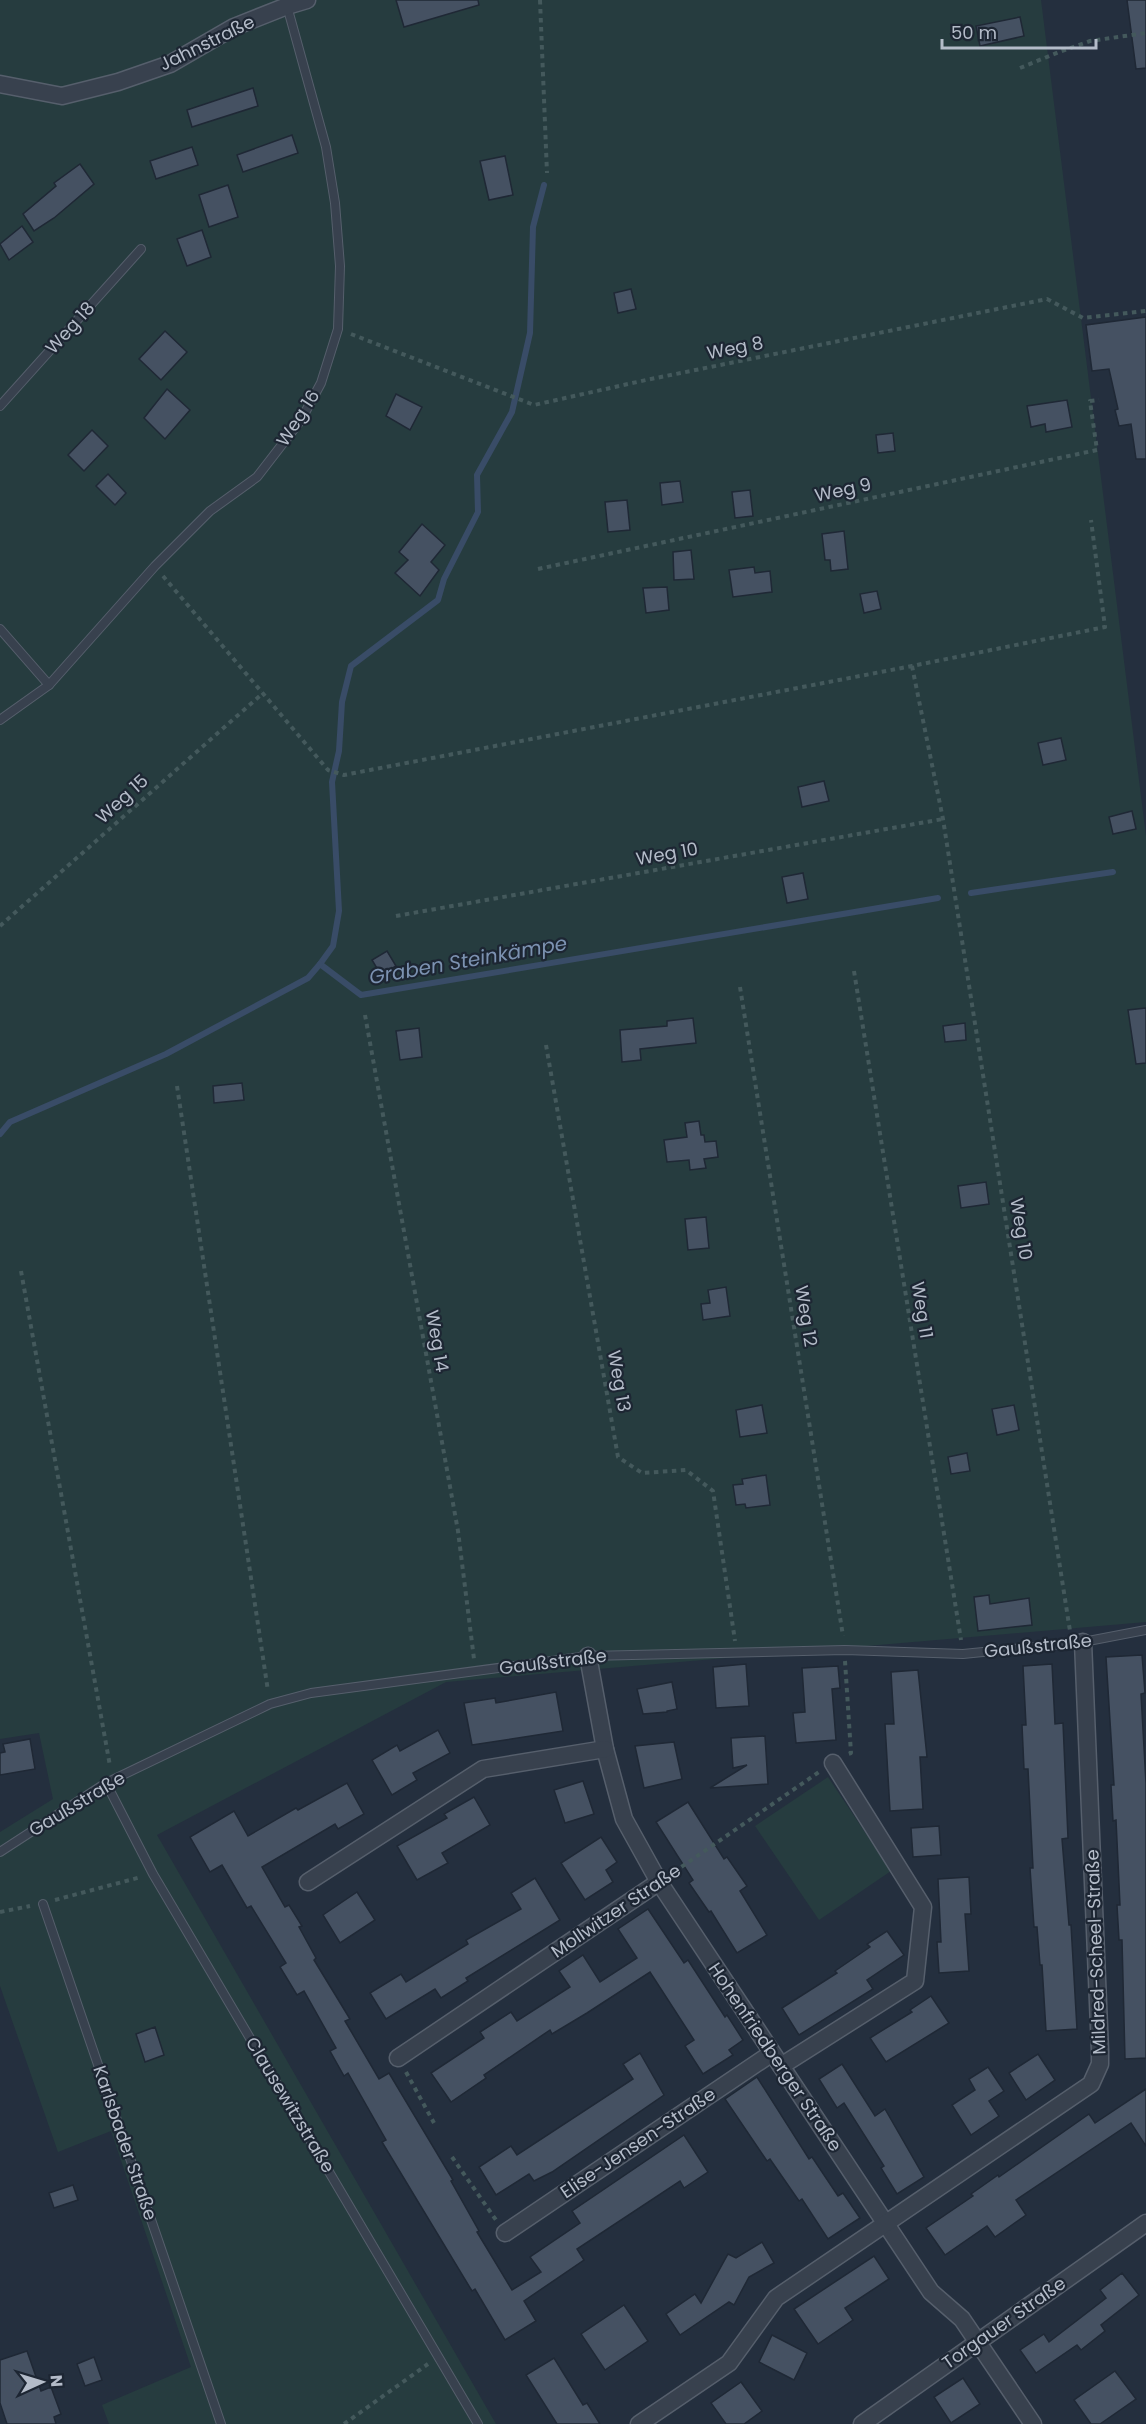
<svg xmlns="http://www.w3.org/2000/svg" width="1146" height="2424" font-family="Poppins,sans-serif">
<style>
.green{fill:#263c3f}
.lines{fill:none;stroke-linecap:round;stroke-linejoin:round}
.stream{stroke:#394c67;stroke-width:6}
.building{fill:#455162;stroke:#1f2835;stroke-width:1.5}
.lane-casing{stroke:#565f6c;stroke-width:10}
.street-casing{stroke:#565f6c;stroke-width:19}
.path{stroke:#44595c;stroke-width:4;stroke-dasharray:4.5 4.5;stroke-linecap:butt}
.lane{stroke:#38414e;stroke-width:8}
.street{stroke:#38414e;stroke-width:16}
.labels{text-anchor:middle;stroke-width:4.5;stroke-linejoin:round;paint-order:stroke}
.street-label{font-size:18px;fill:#b4bcc9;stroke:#1d2633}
.water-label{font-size:20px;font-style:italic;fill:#7c92b1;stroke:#1d2633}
</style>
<rect width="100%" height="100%" fill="#242f3e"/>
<g class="green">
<polygon points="0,0 1041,0 1146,836 1146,1622 446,1682 157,1835 496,2424 109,2424 102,2405 191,2367 111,2131 58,2152 0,1986 0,1832 53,1799 39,1733 0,1739"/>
<polygon points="828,1777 891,1871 819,1920 755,1826"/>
</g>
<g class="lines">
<g class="stream">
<polyline points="544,185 533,227 530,333 512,412 477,475 478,512 444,579 438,600 351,666 342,702 339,751 332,782 339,911 333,946 320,964 361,995 938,898"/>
<polyline points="971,893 1113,872"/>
<polyline points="0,1134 10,1122 166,1054 308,978 320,964"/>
</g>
</g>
<g class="building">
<polygon points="396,0 478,0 479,5 404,27"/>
<polygon points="1127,0 1146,0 1146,68 1136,69"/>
<polygon points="1020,17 1024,36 980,46 976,26"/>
<polygon points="253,88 258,106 192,127 187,110"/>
<polygon points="292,135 298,153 243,172 237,155"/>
<polygon points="192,147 198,165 156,179 150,161"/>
<polygon points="505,156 513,195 489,200 480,161"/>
<polygon points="80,164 94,184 54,218 34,231 23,214 56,186 54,183"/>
<polygon points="228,185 238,217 209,227 199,195"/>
<polygon points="22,226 33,242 9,260 0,244"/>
<polygon points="202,230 211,257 187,266 177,239"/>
<polygon points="631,289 636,309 618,313 614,293"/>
<polygon points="1146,317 1146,459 1136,459 1131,424 1119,426 1115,410 1118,409 1109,369 1092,371 1086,325"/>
<polygon points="165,331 187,352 161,380 139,359"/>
<polygon points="167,389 190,410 165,439 144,418"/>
<polygon points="396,394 422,407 410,430 386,416"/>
<polygon points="1067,400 1072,427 1046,432 1045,424 1031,427 1027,406"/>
<polygon points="92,430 108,446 84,471 68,455"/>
<polygon points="893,433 895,451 878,453 876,435"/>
<polygon points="108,474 126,493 115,505 96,486"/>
<polygon points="680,481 683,502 662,505 660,483"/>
<polygon points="750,490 753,516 735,518 732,492"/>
<polygon points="627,500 630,530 608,532 605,502"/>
<polygon points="422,524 445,545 431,562 439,570 420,596 395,573 408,560 399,552"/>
<polygon points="844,531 848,569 831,571 830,560 825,560 822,534"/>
<polygon points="691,550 694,579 674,580 673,552"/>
<polygon points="754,567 755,573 770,571 772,592 733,597 729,570"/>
<polygon points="667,587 669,610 646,613 643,588"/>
<polygon points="877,591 881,609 864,613 860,594"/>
<polygon points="1061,738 1066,760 1043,765 1038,743"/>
<polygon points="824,781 829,801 802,807 798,787"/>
<polygon points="1132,811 1136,829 1113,834 1109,817"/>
<polygon points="803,873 808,899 787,903 782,877"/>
<polygon points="387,951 396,966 381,975 372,960"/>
<polygon points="1146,1008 1146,1063 1136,1064 1128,1010"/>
<polygon points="693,1018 696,1043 640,1049 641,1060 622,1062 620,1030 667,1026 667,1021"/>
<polygon points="965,1023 966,1040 945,1042 943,1026"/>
<polygon points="419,1028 422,1057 400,1060 396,1031"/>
<polygon points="242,1083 244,1100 214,1103 213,1086"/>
<polygon points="699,1121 701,1135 704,1135 705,1142 716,1141 718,1157 704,1159 706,1168 690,1170 689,1160 667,1162 664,1140 687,1137 685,1123"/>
<polygon points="986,1182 989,1204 961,1208 958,1186"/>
<polygon points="706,1217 709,1248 688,1250 685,1219"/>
<polygon points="726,1287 730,1316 703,1320 701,1304 710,1303 708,1290"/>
<polygon points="762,1405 767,1433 740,1437 736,1410"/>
<polygon points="1014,1405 1019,1430 997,1435 992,1409"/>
<polygon points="967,1453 970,1471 951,1474 948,1457"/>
<polygon points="766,1475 770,1505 746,1508 745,1504 736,1505 733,1485 743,1484 742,1479"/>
<polygon points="989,1595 990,1604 1029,1598 1032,1625 978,1631 974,1597"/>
<polygon points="1142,1655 1145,1693 1141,1694 1146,1783 1146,2058 1125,2059 1122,1940 1119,1940 1117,1905 1120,1905 1116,1820 1113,1821 1111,1785 1114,1785 1106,1657"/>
<polygon points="746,1664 749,1706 716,1708 713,1667"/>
<polygon points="1052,1664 1055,1724 1063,1723 1068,1838 1062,1839 1069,1925 1071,1925 1077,2029 1046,2031 1042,1965 1040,1965 1037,1927 1034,1927 1030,1868 1033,1868 1028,1769 1024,1769 1022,1725 1026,1725 1023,1666"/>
<polygon points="838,1666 840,1688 832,1689 836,1740 796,1743 793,1713 805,1712 802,1668"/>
<polygon points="918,1670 927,1757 920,1757 923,1809 890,1811 885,1724 894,1724 891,1672"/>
<polygon points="672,1682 677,1709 667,1711 667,1712 643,1714 637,1689"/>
<polygon points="556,1692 563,1731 472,1745 464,1703 495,1698 496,1703"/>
<polygon points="438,1730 450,1753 413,1773 417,1780 392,1795 372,1760 397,1745 400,1751"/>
<polygon points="765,1736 768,1784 710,1788 747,1765 733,1768 731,1738"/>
<polygon points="30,1739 35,1769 0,1775 0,1753 5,1752 3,1744"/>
<polygon points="674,1742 682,1779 644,1788 635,1746"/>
<polygon points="583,1781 594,1814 565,1823 554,1790"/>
<polygon points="347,1783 364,1814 338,1829 335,1824 262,1867 285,1907 289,1905 302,1926 299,1927 316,1958 314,1960 350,2019 345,2021 379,2079 389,2073 453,2180 451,2181 479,2231 477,2232 512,2290 541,2272 530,2257 580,2223 572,2211 684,2135 708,2172 684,2188 680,2181 577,2249 584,2260 524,2301 536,2321 505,2340 475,2289 472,2291 382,2142 386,2140 348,2073 344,2076 330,2051 336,2048 304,1991 297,1995 280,1967 286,1963 251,1906 247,1908 222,1865 210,1872 190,1837 234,1811 248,1836 296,1808 298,1810"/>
<polygon points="474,1797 490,1825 442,1853 448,1863 417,1880 397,1846 447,1818 444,1814"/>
<polygon points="688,1802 724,1859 727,1857 747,1886 740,1891 767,1935 737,1953 711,1911 709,1912 689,1883 693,1880 656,1822"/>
<polygon points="939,1826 941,1855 913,1857 911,1828"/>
<polygon points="601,1837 617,1862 606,1870 613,1882 585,1900 561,1863"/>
<polygon points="969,1877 971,1914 965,1914 969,1971 939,1973 937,1942 941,1942 938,1879"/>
<polygon points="535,1878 560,1920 466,1978 468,1981 441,1998 435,1989 386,2019 370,1993 401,1974 406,1982 468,1944 466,1940 521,1909 511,1893"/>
<polygon points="357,1892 375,1920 340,1943 323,1915"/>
<polygon points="648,1909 684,1963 688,1960 725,2017 727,2015 743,2040 729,2050 733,2055 703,2074 685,2046 694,2040 650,1972 587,2013 552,2034 550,2030 484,2075 486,2078 451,2102 431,2073 484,2038 480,2032 511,2012 517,2021 570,1987 559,1971 583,1955 600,1982 637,1958 618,1929"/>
<polygon points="887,1931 904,1955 867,1980 873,1989 799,2035 782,2008 837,1973 835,1971 870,1947 867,1944"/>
<polygon points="931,1996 949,2023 886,2062 870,2038 912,2012 910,2010"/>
<polygon points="155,2027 164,2055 145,2062 136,2034"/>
<polygon points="640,2053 664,2095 552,2172 534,2181 529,2174 496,2195 479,2167 511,2146 517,2155 633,2079 623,2064"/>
<polygon points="1038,2054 1055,2080 1026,2100 1009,2073"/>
<polygon points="842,2064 875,2116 885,2109 924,2177 897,2194 881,2168 884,2166 844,2103 837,2108 819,2079"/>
<polygon points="988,2067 1004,2091 989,2101 999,2116 971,2135 952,2105 975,2090 969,2079"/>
<polygon points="757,2077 809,2159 812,2157 838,2196 843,2193 860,2218 828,2239 802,2199 799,2201 770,2159 767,2161 725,2099"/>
<polygon points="1146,2089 1146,2146 1131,2123 1016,2200 1026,2215 995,2237 987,2226 945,2255 926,2228 973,2196 971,2194 998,2175 999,2177 1089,2114 1095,2123"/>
<polygon points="73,2185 78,2200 54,2208 49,2193"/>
<polygon points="762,2242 774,2263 749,2277 734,2305 729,2302 680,2335 666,2314 695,2294 701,2303 728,2254 736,2258"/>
<polygon points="874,2256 889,2279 845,2308 853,2320 818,2344 794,2309"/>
<polygon points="1122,2273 1139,2295 1101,2325 1105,2331 1081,2350 1077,2345 1036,2373 1020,2350 1044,2334 1049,2342 1106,2298 1100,2290"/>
<polygon points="624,2305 648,2341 605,2370 581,2334"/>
<polygon points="772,2335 807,2353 794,2380 759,2362"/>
<polygon points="27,2351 41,2391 51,2387 61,2414 54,2417 56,2424 7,2424 0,2403 0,2360"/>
<polygon points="94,2357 102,2380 85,2386 77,2364"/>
<polygon points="554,2358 583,2405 587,2403 600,2424 557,2424 526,2375"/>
<polygon points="1115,2371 1136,2399 1100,2424 1091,2424 1074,2400"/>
<polygon points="963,2378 980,2404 951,2423 934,2397"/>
<polygon points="741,2382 762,2411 744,2424 726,2424 711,2403"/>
</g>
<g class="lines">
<defs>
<g id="lane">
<polyline points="0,406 141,249"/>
<polyline points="0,629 49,685"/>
<polyline points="0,720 49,685 155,566 210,511 257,477 301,420 321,383 338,329 340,266 335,203 326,147 287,6"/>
<polyline points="106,1783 153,1874 478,2424"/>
<polyline points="0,1852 106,1783 270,1704 311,1693 588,1656 845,1650 963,1654 1083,1642 1146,1630"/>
<polyline points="43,1904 221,2424"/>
</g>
<g id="street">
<polyline points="0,84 62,96 118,82 170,64 234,27 287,6 307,0"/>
<polyline points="588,1656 605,1749 624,1819 659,1882 931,2292 962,2319 1033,2424"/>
<polyline points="308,1882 483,1769 605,1749"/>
<polyline points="398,2058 659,1882"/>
<polyline points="781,2066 915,1981 923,1907 833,1763"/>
<polyline points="505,2233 772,2053"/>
<polyline points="639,2424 729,2363 776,2298 1091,2084 1100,2064 1100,2051 1083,1642"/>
<polyline points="862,2424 1146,2223"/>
</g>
</defs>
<use href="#lane" class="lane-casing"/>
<use href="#street" class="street-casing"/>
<g class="path">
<polyline points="540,0 547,173"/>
<polyline points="1020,68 1059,52 1090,41 1146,33"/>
<polyline points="351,334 534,405 646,380 1047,299 1083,318 1146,311"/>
<polyline points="538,569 1097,450 1090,401 1099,400"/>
<polyline points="163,576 328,770 344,775 912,666 1105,627 1091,520"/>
<polyline points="912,666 943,819 1070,1631"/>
<polyline points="396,916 943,819"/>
<polyline points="0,926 263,693"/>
<polyline points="854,971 961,1640"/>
<polyline points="740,987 843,1636"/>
<polyline points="365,1015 458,1531 474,1659"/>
<polyline points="546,1045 618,1457 642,1473 686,1470 713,1491 735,1641"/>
<polyline points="177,1086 268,1691"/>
<polyline points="21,1271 110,1766"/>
<polyline points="845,1661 851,1753 848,1754"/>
<polyline points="674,1872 819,1772"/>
<polyline points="55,1900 141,1877"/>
<polyline points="0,1912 30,1906"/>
<polyline points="406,2072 434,2123"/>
<polyline points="452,2157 496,2220"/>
<polyline points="344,2424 428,2364"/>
</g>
<use href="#lane" class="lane"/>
<use href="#street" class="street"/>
</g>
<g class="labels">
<g class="street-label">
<text transform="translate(207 43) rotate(-26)" y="6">Jahnstraße</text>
<text transform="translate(70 328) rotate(-48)" y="6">Weg 18</text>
<text transform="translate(735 348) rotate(-11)" y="6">Weg 8</text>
<text transform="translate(298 418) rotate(-57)" y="6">Weg 16</text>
<text transform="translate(843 490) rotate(-12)" y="6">Weg 9</text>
<text transform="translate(122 799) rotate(-42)" y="6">Weg 15</text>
<text transform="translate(667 854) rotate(-10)" y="6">Weg 10</text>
<text transform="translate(1021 1229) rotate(81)" y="6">Weg 10</text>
<text transform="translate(922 1310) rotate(81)" y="6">Weg 11</text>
<text transform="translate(806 1316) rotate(81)" y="6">Weg 12</text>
<text transform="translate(437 1341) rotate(80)" y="6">Weg 14</text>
<text transform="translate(619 1381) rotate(80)" y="6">Weg 13</text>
<text transform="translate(1038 1646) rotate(-6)" y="6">Gaußstraße</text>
<text transform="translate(553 1662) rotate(-7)" y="6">Gaußstraße</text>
<text transform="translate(77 1804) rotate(-31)" y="6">Gaußstraße</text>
<text transform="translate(616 1911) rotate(-34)" y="6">Mollwitzer Straße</text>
<text transform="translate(1096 1952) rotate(-92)" y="6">Mildred-Scheel-Straße</text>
<text transform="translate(775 2057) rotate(56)" y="6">Hohenfriedberger Straße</text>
<text transform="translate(290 2105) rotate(59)" y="6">Clausewitzstraße</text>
<text transform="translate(125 2143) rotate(71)" y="6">Karlsbader Straße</text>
<text transform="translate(638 2143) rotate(-34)" y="6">Elise-Jensen-Straße</text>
<text transform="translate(1004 2323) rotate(-35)" y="6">Torgauer Straße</text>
</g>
<g class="water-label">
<text transform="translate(468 960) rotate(-10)" y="7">Graben Steinkämpe</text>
</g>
</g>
<g transform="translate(42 2382) rotate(86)" stroke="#1d2633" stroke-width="4.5" paint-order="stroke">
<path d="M0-4.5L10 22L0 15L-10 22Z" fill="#b4bcc9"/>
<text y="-9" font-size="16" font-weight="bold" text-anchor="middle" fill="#b4bcc9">N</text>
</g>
<path d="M942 39v9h154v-9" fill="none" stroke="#b4bcc9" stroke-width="3"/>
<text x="951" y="39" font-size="18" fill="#b4bcc9" stroke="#1d2633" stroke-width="4.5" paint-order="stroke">50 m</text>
</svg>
